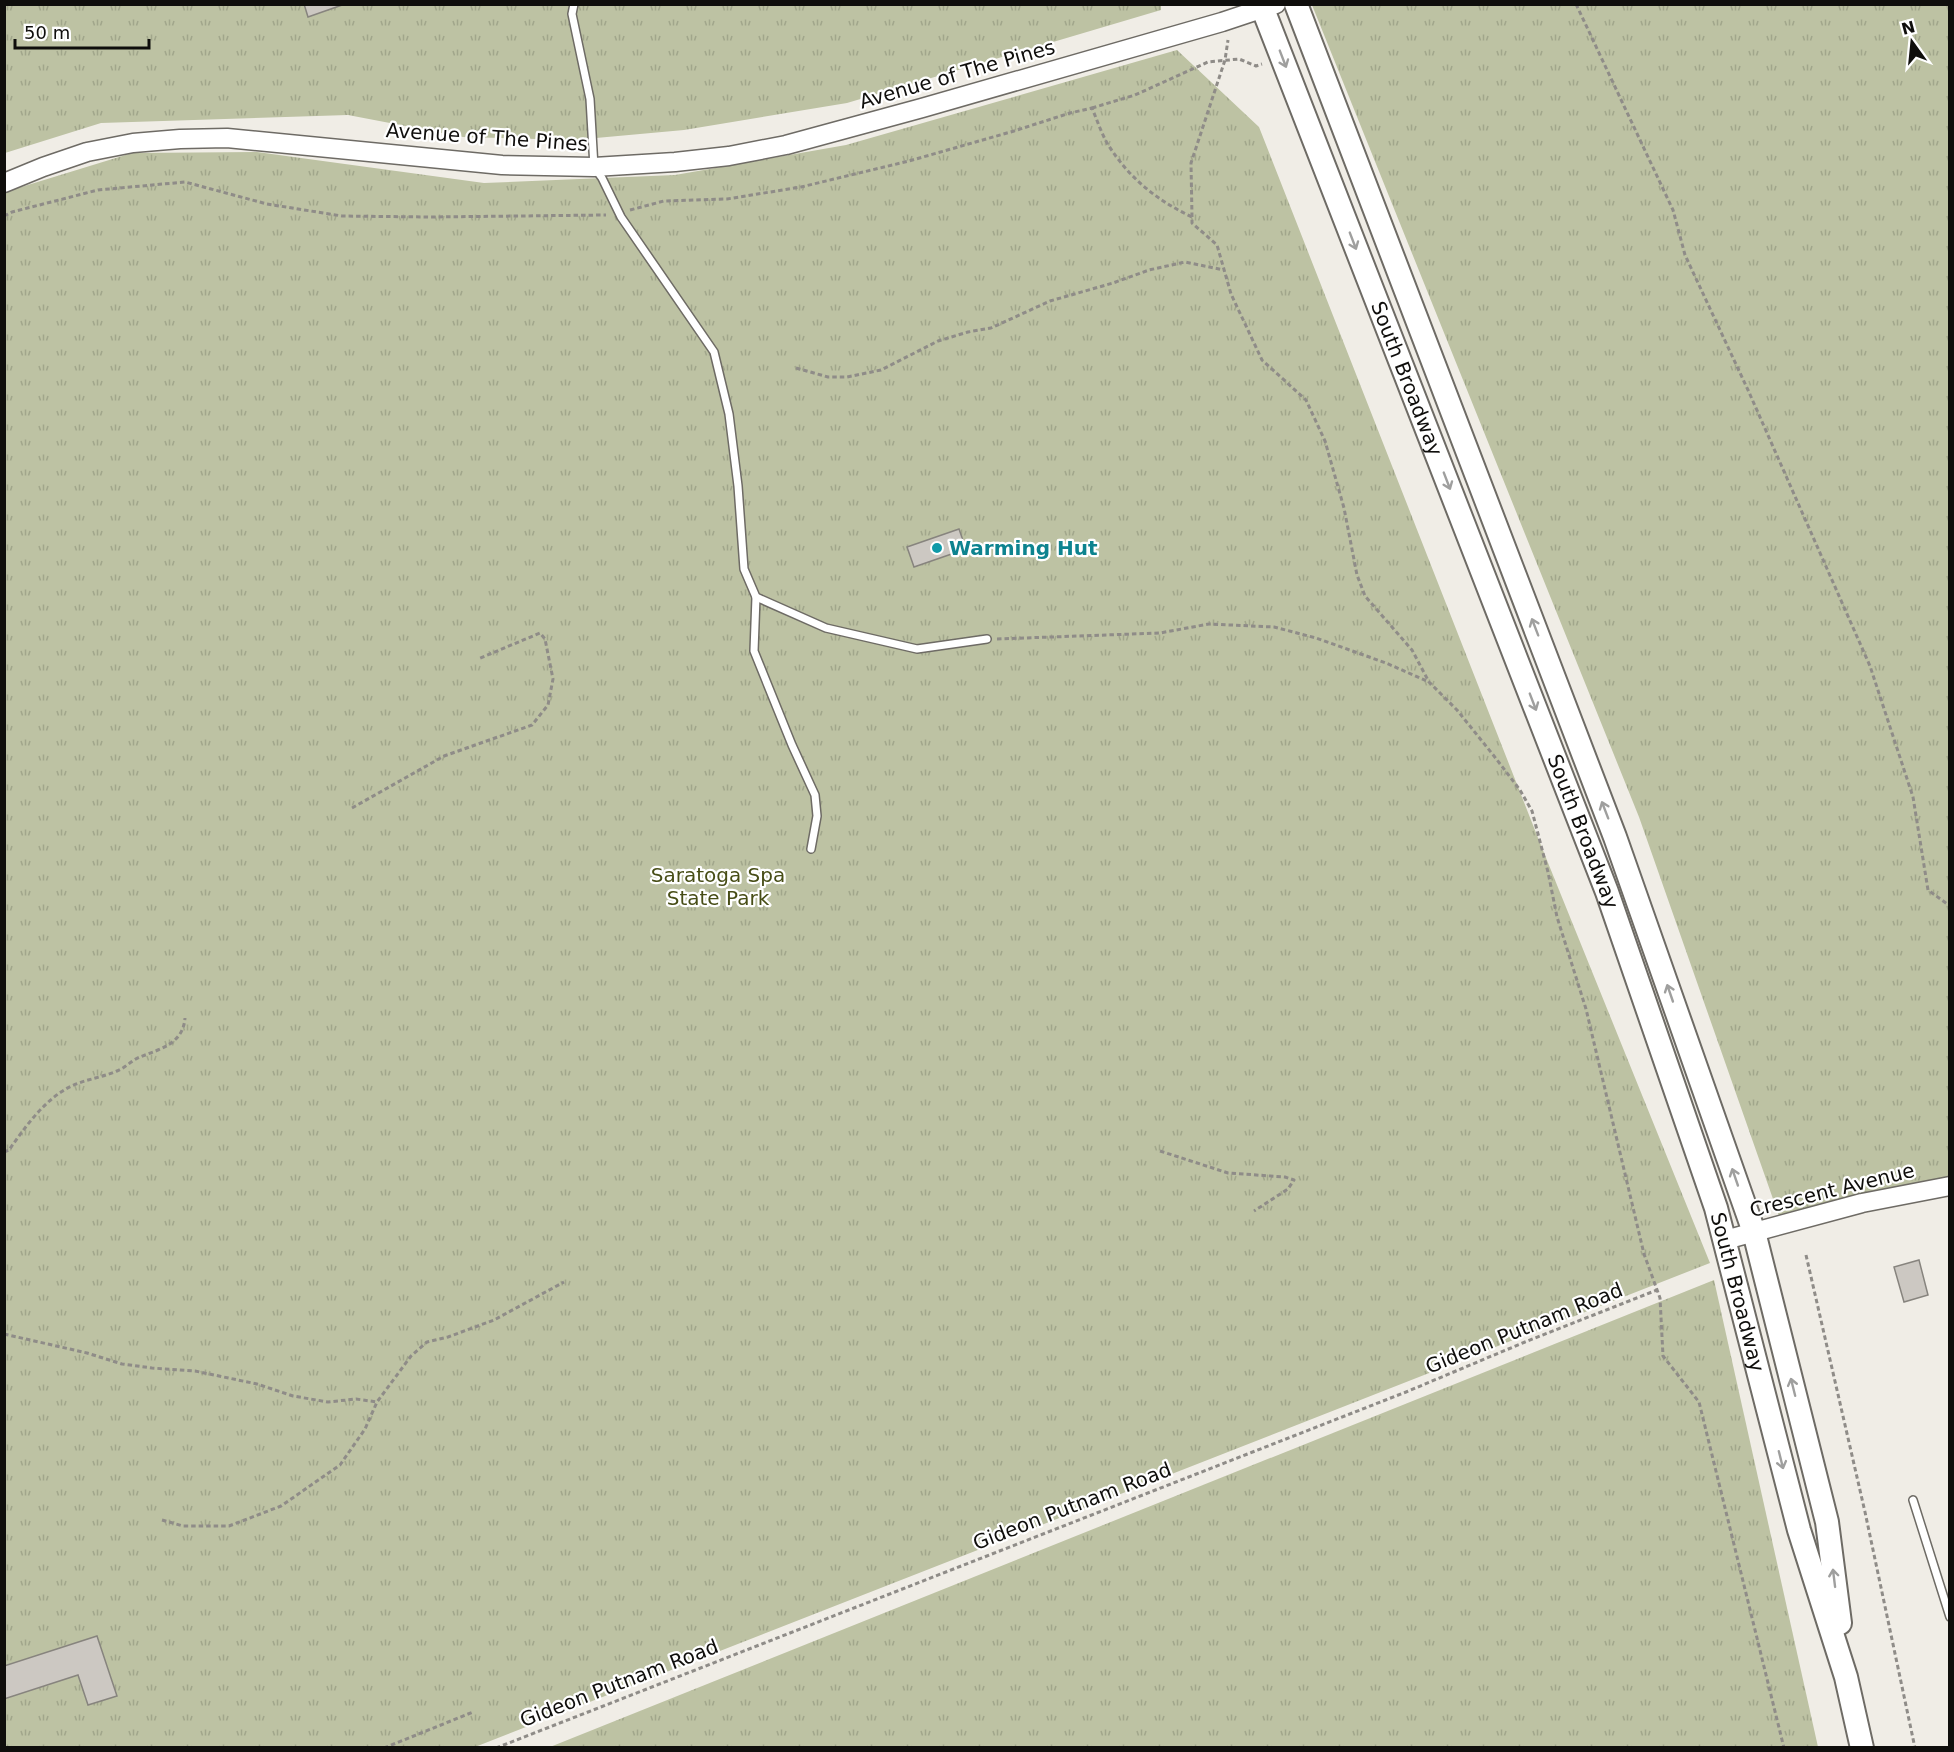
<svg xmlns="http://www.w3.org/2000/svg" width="1954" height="1752" font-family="'DejaVu Sans',sans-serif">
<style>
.park{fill:url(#park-tufts)}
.building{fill:#ccc8c2;stroke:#87847e;stroke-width:1.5}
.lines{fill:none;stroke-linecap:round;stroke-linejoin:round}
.service-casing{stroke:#6e6b65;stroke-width:10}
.tertiary-casing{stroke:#6e6b65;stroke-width:21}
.primary-casing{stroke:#6e6b65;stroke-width:26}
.path{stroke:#8f8c88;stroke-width:3;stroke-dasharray:4.5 3;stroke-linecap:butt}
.service{stroke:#fff;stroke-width:7}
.tertiary{stroke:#fff;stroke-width:18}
.primary{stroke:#fff;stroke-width:22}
.oneway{stroke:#9f9f9e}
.culture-dot{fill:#0f9aa8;stroke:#fff;stroke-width:2}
.labels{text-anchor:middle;stroke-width:4.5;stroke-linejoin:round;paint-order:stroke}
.street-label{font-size:20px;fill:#0f0e0c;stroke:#fff}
.culture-label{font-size:20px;font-weight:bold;fill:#0d838f;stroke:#fff;text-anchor:start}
.park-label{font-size:20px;fill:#474d16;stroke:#fff}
</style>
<defs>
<pattern id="park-tufts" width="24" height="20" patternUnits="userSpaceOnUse" patternTransform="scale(1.5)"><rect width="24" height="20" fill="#bdc2a3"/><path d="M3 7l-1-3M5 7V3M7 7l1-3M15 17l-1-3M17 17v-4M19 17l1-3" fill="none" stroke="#a1a68b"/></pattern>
</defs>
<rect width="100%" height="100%" fill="#f0ede6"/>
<g class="park">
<polygon points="5,5 1161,5 1161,10 847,103 684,130 574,140 463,137 348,115 101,123 5,153"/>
<polygon points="1312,5 1949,5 1949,1181 1779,1216 1639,817"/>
<polygon points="1177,50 1259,127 1540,843 1710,1263 475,1747 5,1748 5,192 132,153 257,152 484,183 675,175 846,145"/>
<polygon points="1714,1280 1818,1747 550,1747"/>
</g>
<g class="building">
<polygon points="304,4 345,4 308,17"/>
<polygon points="959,529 966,549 914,567 907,547"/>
<polygon points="1919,1260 1928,1295 1904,1302 1894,1267"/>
<polygon points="97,1636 117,1696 88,1705 78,1675 4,1699 4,1666"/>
</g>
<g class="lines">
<defs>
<g id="service">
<polyline points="574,4 572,14 590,99 594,167 602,178 621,217 714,352 729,414 738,486 744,569 756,597 826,628 917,649 987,639"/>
<polyline points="756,597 754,651 792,745 815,795 817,816 811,849"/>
<polyline points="1913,1500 1950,1617"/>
</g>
<g id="tertiary">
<polyline points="4,183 43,167 87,152 133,143 180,139 227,138 502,165 594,167 675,162 729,156 786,145 922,108 1222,22 1276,4"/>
<polyline points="1725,1240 1862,1203 1950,1186"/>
</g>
<g id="primary">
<path id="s1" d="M1261,4L1607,892L1716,1208L1799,1530L1846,1677L1862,1748"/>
<polyline points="1296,4 1615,837 1754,1232 1827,1522 1840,1623"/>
</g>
</defs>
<use href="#service" class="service-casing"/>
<use href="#tertiary" class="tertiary-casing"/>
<use href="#primary" class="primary-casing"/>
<g class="path">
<polyline points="1576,4 1673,210 1685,255 1748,390 1870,666 1913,797 1928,890 1950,906"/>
<polyline points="1092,108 1135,95 1208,62 1239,59 1256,66 1262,64"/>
<path d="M630,210L664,201L727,199L801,187L909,161L1014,131L1070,113L1092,108C1097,120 1101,132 1107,143C1128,177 1156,200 1192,217V223L1217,245L1231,294L1262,360L1306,400L1325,441L1344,508L1357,575L1365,596L1412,650L1429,682L1457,710L1494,756L1520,790L1532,811L1548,872L1557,917L1586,1009L1644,1254L1660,1298L1663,1356L1699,1402L1784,1748"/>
<polyline points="4,216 12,212 98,190 185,182 267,204 342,216 430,217 606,215"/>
<polyline points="1192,217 1191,163 1225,60 1228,40"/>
<polyline points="796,368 828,377 847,377 881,370 938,341 968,332 991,328 1050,301 1113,283 1149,270 1185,262 1224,270"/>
<polyline points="997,639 1160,633 1209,624 1274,627 1316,638 1386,663 1427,681"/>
<polyline points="352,808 444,756 532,725 548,705 553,679 545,639 540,633 478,659"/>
<polyline points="1160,1151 1228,1173 1285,1177 1294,1180 1288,1189 1254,1211"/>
<path d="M4,1152L9,1150C23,1130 40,1106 61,1092C78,1080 98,1079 117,1071C125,1068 132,1060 140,1057C160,1049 183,1044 185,1018"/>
<polyline points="1806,1255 1865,1512 1915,1748"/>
<polyline points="4,1334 87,1353 122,1364 152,1368 195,1371 257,1384 293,1396 328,1402 356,1399 377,1402"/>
<polyline points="162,1520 183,1526 229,1526 281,1506 340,1465 365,1429 377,1402 411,1356 427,1342 448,1337 494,1320 564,1282"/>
<polyline points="384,1748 473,1712"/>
<polyline points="496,1748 1406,1392 1525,1342 1657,1290"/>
</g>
<use href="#service" class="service"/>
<use href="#tertiary" class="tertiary"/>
<use href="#primary" class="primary"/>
</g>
<defs><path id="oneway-shaft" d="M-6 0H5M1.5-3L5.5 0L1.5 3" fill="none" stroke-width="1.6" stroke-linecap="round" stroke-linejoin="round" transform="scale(1.5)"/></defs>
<g class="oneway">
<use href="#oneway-shaft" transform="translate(1283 59) rotate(69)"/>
<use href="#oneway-shaft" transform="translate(1353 241) rotate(69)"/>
<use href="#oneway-shaft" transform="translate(1447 481) rotate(69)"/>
<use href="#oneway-shaft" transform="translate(1535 627) rotate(-111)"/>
<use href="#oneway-shaft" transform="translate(1533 702) rotate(69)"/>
<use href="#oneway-shaft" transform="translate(1605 810) rotate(-111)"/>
<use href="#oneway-shaft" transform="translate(1670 993) rotate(-109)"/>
<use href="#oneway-shaft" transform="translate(1735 1177) rotate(-109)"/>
<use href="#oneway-shaft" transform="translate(1793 1387) rotate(-104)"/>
<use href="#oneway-shaft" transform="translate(1781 1460) rotate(76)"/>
<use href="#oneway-shaft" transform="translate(1834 1578) rotate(-97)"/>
</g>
<circle class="culture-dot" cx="937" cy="548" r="6"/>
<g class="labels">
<g class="street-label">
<text transform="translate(957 74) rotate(-16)" y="7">Avenue of The Pines</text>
<text transform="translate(487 137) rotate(4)" y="7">Avenue of The Pines</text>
<text dy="7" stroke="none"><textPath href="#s1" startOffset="402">South Broadway</textPath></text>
<text dy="7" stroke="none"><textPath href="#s1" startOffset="888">South Broadway</textPath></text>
<text transform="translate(1832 1190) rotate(-14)" y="7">Crescent Avenue</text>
<text dy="7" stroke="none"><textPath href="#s1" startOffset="1374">South Broadway</textPath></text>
<text transform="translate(1524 1328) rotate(-22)" y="7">Gideon Putnam Road</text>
<text transform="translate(1072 1506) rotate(-21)" y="7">Gideon Putnam Road</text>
<text transform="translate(619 1683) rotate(-21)" y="7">Gideon Putnam Road</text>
</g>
<g class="culture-label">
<text x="949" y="555">Warming Hut</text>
</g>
<g class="park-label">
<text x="718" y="882">Saratoga Spa<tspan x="718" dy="23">State Park</tspan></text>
</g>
</g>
<rect width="1954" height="1752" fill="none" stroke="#0f0e0c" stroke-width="12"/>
<g transform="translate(1912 42) rotate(345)" stroke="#ffffff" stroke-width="4.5" paint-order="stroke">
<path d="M0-4.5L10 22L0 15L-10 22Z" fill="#0f0e0c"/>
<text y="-9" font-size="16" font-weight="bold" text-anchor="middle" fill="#0f0e0c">N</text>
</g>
<path d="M15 39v9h134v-9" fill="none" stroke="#0f0e0c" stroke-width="3"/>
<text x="24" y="39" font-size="18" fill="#0f0e0c" stroke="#ffffff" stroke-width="4.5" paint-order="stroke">50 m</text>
</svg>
